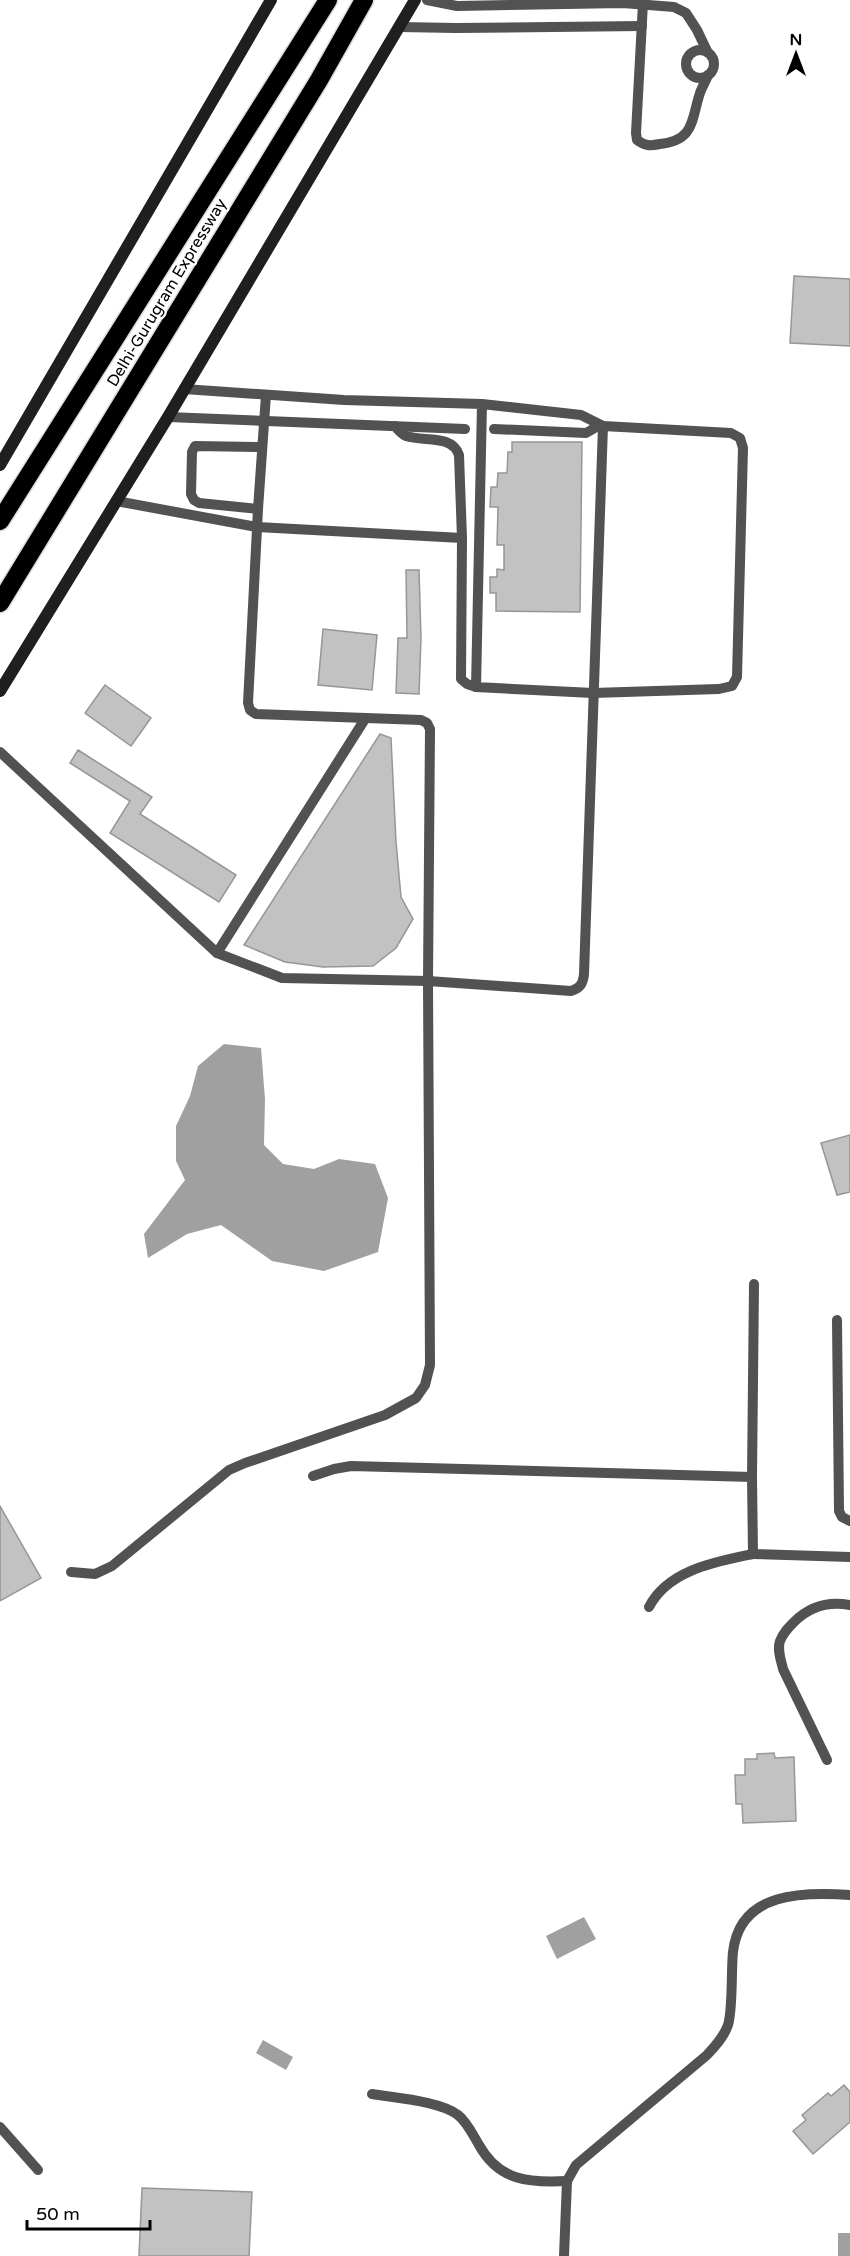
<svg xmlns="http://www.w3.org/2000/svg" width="850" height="2256" font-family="'Varela Round',sans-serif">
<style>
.water{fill:#a0a0a0}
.building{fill:#c2c2c2;stroke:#969696;stroke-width:1.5}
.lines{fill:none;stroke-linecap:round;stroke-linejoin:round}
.highway-casing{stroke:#dbdbdb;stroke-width:21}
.lane{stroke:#525252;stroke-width:10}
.secondary{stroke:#1f1f1f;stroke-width:12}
.highway{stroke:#000;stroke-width:18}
.labels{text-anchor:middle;stroke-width:4.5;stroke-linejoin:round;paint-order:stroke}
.street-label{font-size:16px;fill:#000;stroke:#fff}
</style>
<rect width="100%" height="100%" fill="#fff"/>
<g class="water">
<polygon points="224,1044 261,1048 265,1099 264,1145 283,1164 314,1169 339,1159 375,1164 388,1198 378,1252 324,1271 272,1261 221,1225 187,1234 148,1258 144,1234 185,1180 176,1161 176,1126 190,1096 198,1066"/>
<polygon points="584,1917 596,1939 557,1959 546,1936"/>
<polygon points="263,2040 293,2057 286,2070 256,2053"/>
<rect x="838" y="2233" width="12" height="23"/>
</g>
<g class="building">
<polygon points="794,276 850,279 850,346 790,343"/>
<polygon points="512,442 582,442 580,612 496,611 496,593 490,593 490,577 497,577 497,569 504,570 504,545 497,545 498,507 490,507 491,487 497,487 498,473 507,473 508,452 512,452"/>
<polygon points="406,570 419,570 421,638 419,694 396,693 398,638 407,638"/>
<polygon points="323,629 377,635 372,690 318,685"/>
<polygon points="105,685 151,718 131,746 85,713"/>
<polygon points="380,734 391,738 396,842 401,897 413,919 396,948 373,966 323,967 285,962 244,945"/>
<polygon points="78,750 152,797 140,814 236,875 219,902 110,833 130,801 70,763"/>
<polygon points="850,1135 850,1192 837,1195 821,1143"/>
<polygon points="0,1506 41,1578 0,1601"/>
<polygon points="774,1753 775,1758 794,1757 796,1821 743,1823 742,1804 736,1804 735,1775 745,1775 745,1759 757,1759 757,1754"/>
<polygon points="844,2085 850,2092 850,2122 813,2154 793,2131 806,2120 802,2115 828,2093 831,2096"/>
<polygon points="142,2188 252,2192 249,2256 139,2256"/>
</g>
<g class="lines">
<defs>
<g id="highway">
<polyline points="0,521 328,0"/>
<polyline points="0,603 319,80 364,0"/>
</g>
</defs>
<use href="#highway" class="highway-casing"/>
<g class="lane">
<polyline points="427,0 457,6 623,3 674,7 686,13 697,30 707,51"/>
<path d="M643,3L636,133L637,140C645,146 650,146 660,144C695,140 691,120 700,93C702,87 706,81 708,75"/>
<polyline points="399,27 456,28 642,26"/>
<circle cx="700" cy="64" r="14"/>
<polyline points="184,389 344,400 482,404 581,415 603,426 731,433 740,438 743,448 737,677 732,686 719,689 593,693 476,687 482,404"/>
<polyline points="168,417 465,429"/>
<path d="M395,426C398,430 402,434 406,436C424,442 452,434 459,455L462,538"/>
<polyline points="494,429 586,433 600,425"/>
<polyline points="262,447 195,446 192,452 191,494 194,500 199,503 258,509 266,395"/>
<polyline points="116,501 257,527 462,538 461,679 467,684 476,687"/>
<path d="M0,752L217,953L282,978L428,981L571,991C580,988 583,984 584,974L603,426"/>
<polyline points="217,953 365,719"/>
<polyline points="837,1320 839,1511 842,1517 850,1521"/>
<polyline points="313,1476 334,1469 351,1466 752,1477 753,1554 850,1557"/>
<polyline points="752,1477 754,1284"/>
<polyline points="71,1572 95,1574 112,1566 229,1470 245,1463 385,1415 416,1398 425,1385 430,1365 428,981 430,729 427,723 421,720 256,714 250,710 248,703 258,509"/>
<path d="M649,1607C668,1570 715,1562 753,1554"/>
<path d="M827,1760L783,1669C781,1660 777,1650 780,1641C783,1633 788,1628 794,1622C810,1606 828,1601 850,1605"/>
<path d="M372,2094C395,2098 440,2101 458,2115C467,2122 473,2135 479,2145C499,2181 529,2183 567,2181"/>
<polyline points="0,2127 38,2170"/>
<path d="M564,2256L567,2181L576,2165L707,2055C715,2046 724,2037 728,2025C733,2009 731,1971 733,1952C740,1891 804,1892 850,1895"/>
</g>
<g class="secondary">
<polyline points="0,465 271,0"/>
<polyline points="0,691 168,417 415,0"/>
</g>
<use href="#highway" class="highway"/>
</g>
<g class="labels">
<g class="street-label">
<text transform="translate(166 292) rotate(-59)" y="6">Delhi-Gurugram Expressway</text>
</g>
</g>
<g transform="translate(796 54)" stroke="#ffffff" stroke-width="4.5" paint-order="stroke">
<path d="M0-4.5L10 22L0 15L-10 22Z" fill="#000000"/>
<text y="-9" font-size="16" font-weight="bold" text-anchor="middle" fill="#000000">N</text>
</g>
<path d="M27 2220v9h123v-9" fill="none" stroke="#000000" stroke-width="3"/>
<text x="36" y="2220" font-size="18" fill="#000000" stroke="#ffffff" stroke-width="4.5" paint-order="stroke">50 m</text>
</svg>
